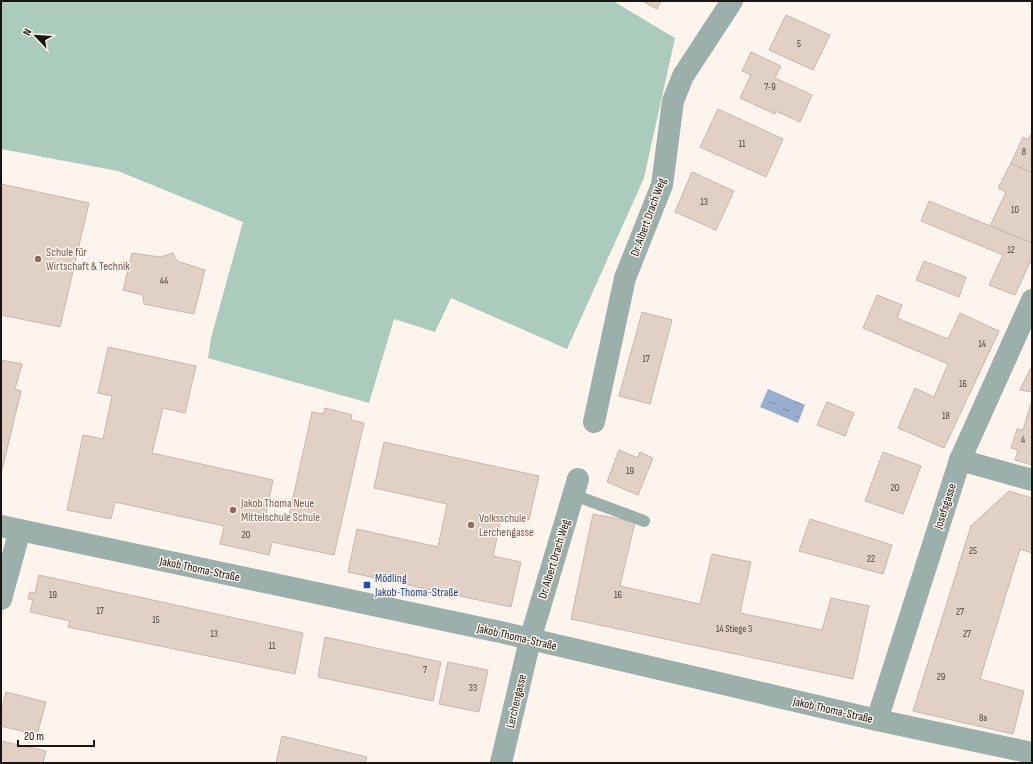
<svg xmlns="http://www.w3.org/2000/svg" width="1033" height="764" font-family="'Sofia Sans Condensed',sans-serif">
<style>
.park{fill:#abcbbc}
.water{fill:url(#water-ripples)}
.building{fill:#e0d0c6;stroke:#c7b8af}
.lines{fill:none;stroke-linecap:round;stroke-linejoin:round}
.lane{stroke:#9bb0aa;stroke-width:12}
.street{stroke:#9bb0aa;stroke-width:22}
.education-dot{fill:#8d6e63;stroke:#fef4ee;stroke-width:1.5}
.transit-dot{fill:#1a4fb4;stroke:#fef4ee;stroke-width:1.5}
.labels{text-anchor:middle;stroke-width:3;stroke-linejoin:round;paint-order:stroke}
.number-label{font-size:10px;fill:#4b433e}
.street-label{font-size:12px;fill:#191411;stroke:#fef4ee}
.education-label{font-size:12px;fill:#785e54;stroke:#fef4ee;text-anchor:start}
.transit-label{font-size:12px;fill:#164399;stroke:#fef4ee;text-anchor:start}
</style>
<defs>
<pattern id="water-ripples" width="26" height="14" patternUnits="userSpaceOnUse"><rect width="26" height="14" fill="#97aed0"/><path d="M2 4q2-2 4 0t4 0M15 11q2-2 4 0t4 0" fill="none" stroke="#7a8ca7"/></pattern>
</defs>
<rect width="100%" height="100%" fill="#fef4ee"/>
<polygon class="park" points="1,1 613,1 675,38 644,178 567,349 451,298 435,332 394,319 369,403 208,358 211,338 243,222 118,171 1,149"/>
<polygon class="water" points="768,389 805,405 798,423 760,407"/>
<g class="building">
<polygon points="642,1 661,1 657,9"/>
<polygon points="786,15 830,35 813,70 769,50"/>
<polygon points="751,52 781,66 775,78 812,95 800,122 776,111 775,114 740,98 751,75 742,71"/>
<polygon points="718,109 783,139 766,177 700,147"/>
<polygon points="1032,132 1032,173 1011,163 1023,137 1028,140"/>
<polygon points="1011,163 1032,173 1032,243 990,226 1006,192 998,188"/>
<polygon points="692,172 734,191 716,230 675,212"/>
<polygon points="1,184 89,203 60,327 1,315"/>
<polygon points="929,201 1032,243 1032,258 1015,295 989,285 1003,255 921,221"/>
<polygon points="132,253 160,257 173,253 177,261 205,270 194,314 144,304 143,295 123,290"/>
<polygon points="924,261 966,277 959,297 916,280"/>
<polygon points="877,295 902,305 897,318 948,339 960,313 999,331 944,448 898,428 915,388 934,397 948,364 863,328"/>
<polygon points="642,312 672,320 650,404 619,396"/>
<polygon points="108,347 196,366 185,413 163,408 152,453 273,480 266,515 288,520 312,412 323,414 325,408 352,415 351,420 364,423 334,555 272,542 269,555 220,544 224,526 115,502 111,519 67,510 83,435 103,439 112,396 98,393"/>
<polygon points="1,360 22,364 15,389 21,391 1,474"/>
<polygon points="1030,369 1032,370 1032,392 1020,390"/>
<polygon points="1032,400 1032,465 1015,460 1018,450 1011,448 1017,429 1023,430"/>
<polygon points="827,402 854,413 845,436 817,425"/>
<polygon points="384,442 539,476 529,520 502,514 493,556 521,562 511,607 348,572 357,529 438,547 447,504 374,488"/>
<polygon points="619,450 638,458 640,452 653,458 638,495 607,482"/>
<polygon points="883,452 921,466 903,514 865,501"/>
<polygon points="1009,491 1032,498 1032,553 1020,549 980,679 1024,691 1013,734 913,711 971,526"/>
<polygon points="593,514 635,522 620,586 700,604 712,554 751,562 740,613 822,630 831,598 869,606 853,679 571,619"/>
<polygon points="810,519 892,545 883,574 799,551"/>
<polygon points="39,575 303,633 295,674 68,627 70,621 30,612 33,600 28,599 30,592 35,593"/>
<polygon points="325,637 441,662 433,701 318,677"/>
<polygon points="448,662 488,670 479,712 439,704"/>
<polygon points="6,692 46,702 37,735 1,726 1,712"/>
<polygon points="282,736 367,757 365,763 276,763"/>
<polygon points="1,741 46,751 43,763 1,763"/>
</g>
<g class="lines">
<polyline class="lane" points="574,495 644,521"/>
<g class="street">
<polyline points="594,422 625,278 662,185 673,101 683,76 732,1"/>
<polyline points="960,460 1032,480"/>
<polyline points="1,526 505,633 877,720 1032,753"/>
<polyline points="1,599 20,530"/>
<polyline points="877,720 960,460 1032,300"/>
<polyline points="501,763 530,640 578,479"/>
</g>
</g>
<g class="education-dot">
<circle cx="38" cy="259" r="4"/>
<circle cx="233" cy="510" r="4"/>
<circle cx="471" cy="525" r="4"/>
</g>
<rect class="transit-dot" x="363" y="581" width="8" height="8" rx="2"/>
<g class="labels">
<g class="number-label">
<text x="799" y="47">5</text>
<text x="770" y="90">7-9</text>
<text x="742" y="147">11</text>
<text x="1024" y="155">8</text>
<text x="704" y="205">13</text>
<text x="1015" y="213">10</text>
<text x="1011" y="253">12</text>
<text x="164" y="284">44</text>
<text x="982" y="347">14</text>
<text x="646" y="362">17</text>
<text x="963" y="387">16</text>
<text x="946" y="419">18</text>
<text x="1023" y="443">4</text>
<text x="630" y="474">19</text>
<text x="895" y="491">20</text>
<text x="246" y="538">20</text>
<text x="973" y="554">25</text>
<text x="871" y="562">22</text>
<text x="53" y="598">19</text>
<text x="618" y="598">16</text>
<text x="100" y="614">17</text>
<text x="960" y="615">27</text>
<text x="156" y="623">15</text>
<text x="734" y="632">14 Stiege 3</text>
<text x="214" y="637">13</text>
<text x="967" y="637">27</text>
<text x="272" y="649">11</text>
<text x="425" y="673">7</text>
<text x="941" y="680">29</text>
<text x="473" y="691">33</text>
<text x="983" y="721">8a</text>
</g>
<g class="street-label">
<text transform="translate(648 217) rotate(-70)" y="4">Dr. Albert Drach Weg</text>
<text transform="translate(945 506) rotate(-72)" y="4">Josefsgasse</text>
<text transform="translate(554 559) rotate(-73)" y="4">Dr. Albert Drach Weg</text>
<text transform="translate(200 569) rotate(12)" y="4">Jakob Thoma-Straße</text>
<text transform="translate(517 637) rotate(13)" y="4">Jakob Thoma-Straße</text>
<text transform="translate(516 701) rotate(-77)" y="4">Lerchengasse</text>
<text transform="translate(833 710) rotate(13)" y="4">Jakob Thoma-Straße</text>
</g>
<g class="education-label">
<text x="46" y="256">Schule für<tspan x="46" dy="14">Wirtschaft &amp; Technik</tspan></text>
<text x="241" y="507">Jakob Thoma Neue<tspan x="241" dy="14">Mittelschule Schule</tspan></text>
<text x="479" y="522">Volksschule<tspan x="479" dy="14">Lerchengasse</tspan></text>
</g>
<g class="transit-label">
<text x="375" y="582">Mödling<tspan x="375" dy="14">Jakob-Thoma-Straße</tspan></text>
</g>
</g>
<rect width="1033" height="764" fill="none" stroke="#191411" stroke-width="4"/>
<g transform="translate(36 36) rotate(295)" stroke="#fef4ee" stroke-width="3" paint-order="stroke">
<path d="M0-3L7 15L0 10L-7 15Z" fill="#191411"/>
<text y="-6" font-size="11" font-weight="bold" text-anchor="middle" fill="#191411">N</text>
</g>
<path d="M18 740v6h76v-6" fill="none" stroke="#191411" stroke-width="2"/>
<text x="24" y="740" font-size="12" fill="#191411" stroke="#fef4ee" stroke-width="3" paint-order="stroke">20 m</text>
</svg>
